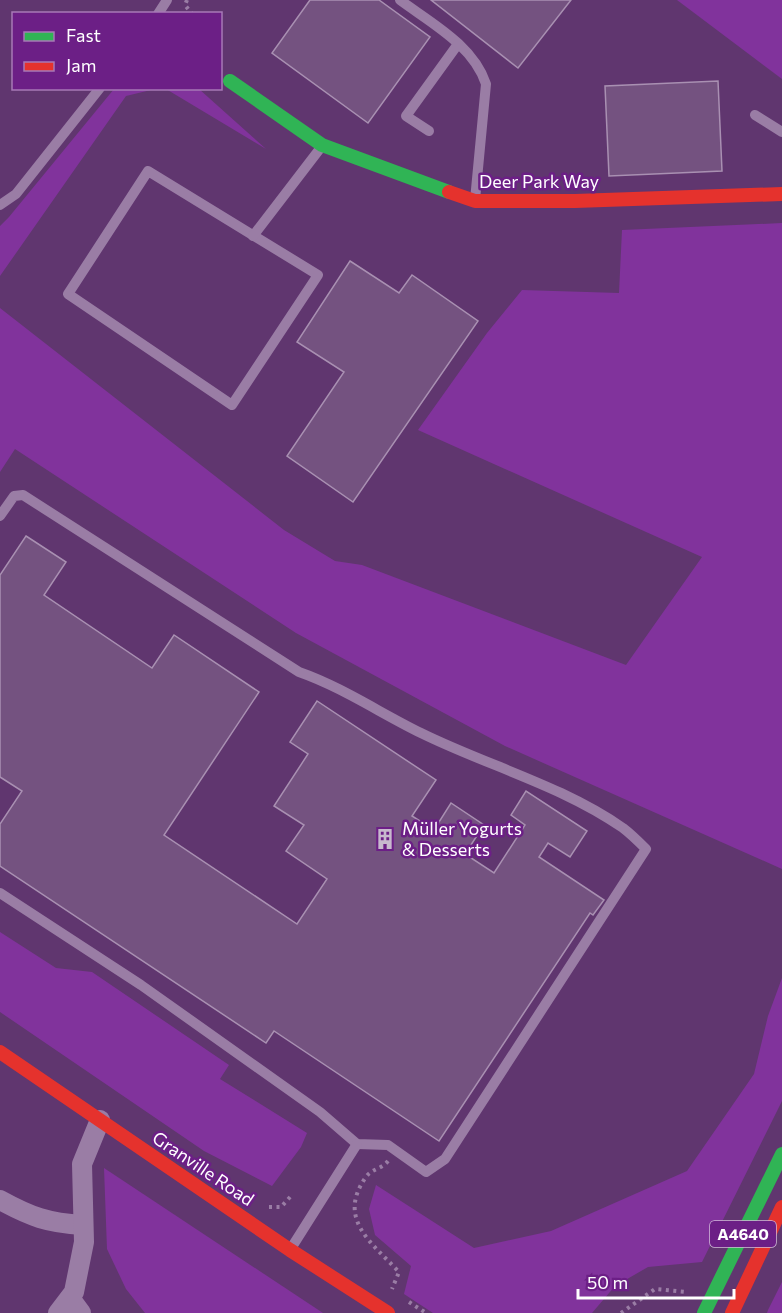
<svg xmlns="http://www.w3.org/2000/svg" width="782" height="1313" font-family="Commissioner,sans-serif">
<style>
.green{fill:#81339c}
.building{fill:#745280;stroke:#a990b2;stroke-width:1.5}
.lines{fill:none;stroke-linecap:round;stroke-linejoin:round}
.path{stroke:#9a7da5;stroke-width:4;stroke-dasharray:3 4.5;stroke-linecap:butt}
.lane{stroke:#9a7da5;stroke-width:10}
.street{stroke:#9a7da5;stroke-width:20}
.fast{stroke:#30b455;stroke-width:14}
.jam{stroke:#e5322d;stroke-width:14}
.labels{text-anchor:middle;stroke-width:5;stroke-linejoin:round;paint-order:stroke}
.shield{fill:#6c1f86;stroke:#d3bcdb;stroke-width:1.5}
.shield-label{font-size:16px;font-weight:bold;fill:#fff}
.street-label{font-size:18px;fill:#fff;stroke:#6c1f86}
.poi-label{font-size:18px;fill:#fff;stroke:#6c1f86;text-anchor:start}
</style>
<rect width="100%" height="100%" fill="#60366f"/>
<g class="green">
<polygon points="677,0 782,0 782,79"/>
<polygon points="114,89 155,89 126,96 0,276 0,226 9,217"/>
<polygon points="166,89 199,89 266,149"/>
<polygon points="782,223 782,869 505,746 296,633 15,449 0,472 0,308 284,530 335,561 362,565 626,665 702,557 418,430 487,333 522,290 619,293 622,230"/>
<polygon points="0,932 56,968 92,972 229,1065 220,1079 307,1133 301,1147 272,1186 204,1151 0,1012"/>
<polygon points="782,978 782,1101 702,1262 648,1267 615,1286 592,1313 433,1313 404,1294 411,1266 375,1235 369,1209 376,1185 474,1248 551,1231 687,1171 754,1074 768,1016"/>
<polygon points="104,1168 323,1313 145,1313 126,1289 107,1249"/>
<polygon points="782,1282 782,1313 767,1313 768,1310"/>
</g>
<g class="building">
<polygon points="310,0 379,0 430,37 368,123 272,53"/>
<polygon points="431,0 571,0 518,68"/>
<polygon points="718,81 722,171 609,176 605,86"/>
<polygon points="350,261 399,293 412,275 478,321 353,502 287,456 344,372 297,342"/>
<polygon points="26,536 66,562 44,595 152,668 174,635 259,692 164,835 297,924 327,879 286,851 304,825 274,806 308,754 290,742 317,701 436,780 412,816 434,830 451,803 484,825 465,854 494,873 525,825 511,815 526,791 587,831 570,857 548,843 539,857 604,900 593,915 590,913 439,1141 274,1031 266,1043 0,866 0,824 22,791 0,777 0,575"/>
</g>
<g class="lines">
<g class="path">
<polyline points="187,0 185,5 192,14"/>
<path d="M388,1161C382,1169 371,1169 366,1177C336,1219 372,1243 399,1272L392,1289"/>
<polyline points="269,1207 281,1207 291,1196"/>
<polyline points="409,1302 426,1313"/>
<polyline points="621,1313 655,1289 687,1292"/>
</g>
<g class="lane">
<path d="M400,0C431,23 473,45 486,84L475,200"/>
<polyline points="158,14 167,0"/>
<polyline points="755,115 782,132"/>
<polyline points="429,131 406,116 458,44"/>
<polygon points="148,171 318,275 232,405 68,294"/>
<polyline points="0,205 16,194 100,88"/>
<polyline points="253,236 322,146"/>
<path d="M0,516L14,496L23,495L299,672C342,687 380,713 421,733C488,766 561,785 623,828C631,834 639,842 646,849L445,1159L426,1172L388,1145L357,1144L320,1112L141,985L0,893"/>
<polyline points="290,1250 357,1144"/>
</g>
<g class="street">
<path d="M0,1200C31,1217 48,1223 83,1225"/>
<polyline points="70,1298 81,1313"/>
<polyline points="58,1313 74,1292 84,1242 82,1164 100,1120"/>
</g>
<g class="fast">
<polyline points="230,81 322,145 449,192"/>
<polyline points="704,1313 782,1154"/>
</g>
<g class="jam">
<polyline points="449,192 475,201 575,201 782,194"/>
<polyline points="0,1052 290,1250 388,1313"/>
<polyline points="732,1313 782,1207"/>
</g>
</g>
<defs>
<symbol id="building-bare" viewBox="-9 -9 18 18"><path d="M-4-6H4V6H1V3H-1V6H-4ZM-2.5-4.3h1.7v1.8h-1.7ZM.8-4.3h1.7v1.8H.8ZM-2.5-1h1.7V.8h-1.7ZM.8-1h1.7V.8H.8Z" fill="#c7b9cd" stroke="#6c1f86" stroke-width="2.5" paint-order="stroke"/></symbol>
</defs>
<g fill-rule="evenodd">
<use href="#building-bare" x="370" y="824" width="30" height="30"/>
</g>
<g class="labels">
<rect class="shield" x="710" y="1221" width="66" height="26" rx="4.5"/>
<g class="shield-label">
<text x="743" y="1240">A4640</text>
</g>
<g class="street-label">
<text x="539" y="188">Deer Park Way</text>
<text transform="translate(203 1169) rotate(34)" y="6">Granville Road</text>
</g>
<g class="poi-label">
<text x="402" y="835">Müller Yogurts<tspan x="402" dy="21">&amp; Desserts</tspan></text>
</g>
</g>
<rect x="12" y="12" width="210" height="78" fill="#6c1f86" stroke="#a779b6" stroke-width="1.5"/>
<rect x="24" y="32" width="30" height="9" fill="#30b455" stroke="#a779b6" stroke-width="1.5"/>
<text x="66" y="42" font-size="18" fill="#ffffff">Fast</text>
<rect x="24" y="62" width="30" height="9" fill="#e5322d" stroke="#a779b6" stroke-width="1.5"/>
<text x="66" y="72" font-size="18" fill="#ffffff">Jam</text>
<path d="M578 1289v9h156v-9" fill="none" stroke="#ffffff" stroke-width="3"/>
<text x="587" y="1289" font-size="18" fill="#ffffff" stroke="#6c1f86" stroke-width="4.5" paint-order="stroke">50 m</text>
</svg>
